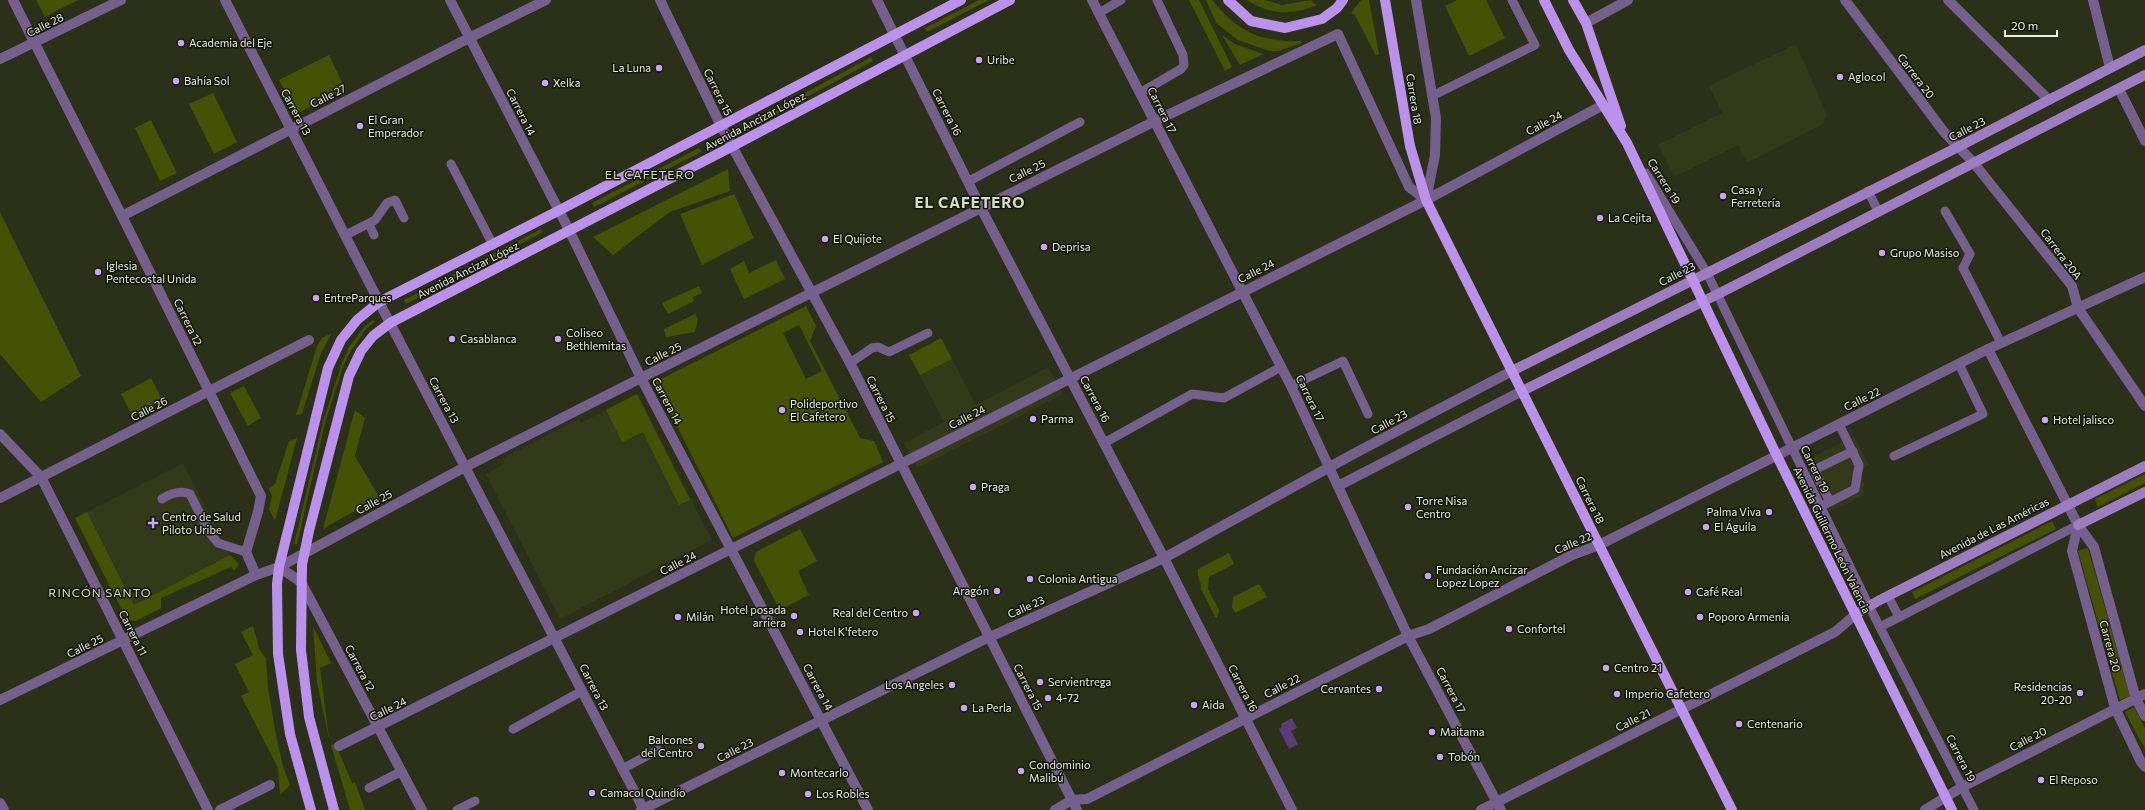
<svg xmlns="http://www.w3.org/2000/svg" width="2145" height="810" font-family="Commissioner,sans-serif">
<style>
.built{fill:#333a1a}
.green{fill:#455205;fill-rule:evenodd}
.water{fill:#5a3d78}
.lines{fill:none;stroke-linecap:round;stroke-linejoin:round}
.service{stroke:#75608d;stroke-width:9}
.minor{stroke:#75608d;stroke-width:10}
.tertiary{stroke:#75608d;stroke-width:10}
.secondary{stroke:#9d7cc2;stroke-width:10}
.primary{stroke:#bc91ec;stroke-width:10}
.poi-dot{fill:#c7a6ef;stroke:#14170c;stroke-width:1.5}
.labels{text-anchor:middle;stroke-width:3;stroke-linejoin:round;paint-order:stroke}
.street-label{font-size:11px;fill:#eaefdf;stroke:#14170c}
.poi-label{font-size:11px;fill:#eaefdf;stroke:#14170c;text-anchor:start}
.neighbourhood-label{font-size:12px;letter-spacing:1px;fill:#d5debf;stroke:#14170c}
.district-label{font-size:15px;font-weight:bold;letter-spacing:1px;fill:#d5debf;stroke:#14170c}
</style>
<rect width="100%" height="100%" fill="#2b3018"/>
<g class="built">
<polygon points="1796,44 1827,115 1823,124 1747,163 1738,145 1674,177 1658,145 1722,113 1709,86"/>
<polygon points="941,338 976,405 1048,367 1063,394 917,468 904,443 944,422 909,355"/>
<polygon points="637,394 712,540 560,619 486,474 502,465 499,460 579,419 581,423"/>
<polygon points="1854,436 1869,465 1864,468 1861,477 1865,486 1862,488 1865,494 1830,512 1805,461"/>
<polygon points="183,463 230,555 134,605 87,512"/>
</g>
<g class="green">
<polygon points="36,0 78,0 45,17"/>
<polygon points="979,0 989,0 927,32 925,28"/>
<polygon points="1189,0 1199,0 1232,67 1225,71"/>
<path d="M1206,0H1212C1238,32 1260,42 1301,41L1302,43L1278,51H1270L1238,40L1216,23Z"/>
<path d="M1247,0H1265L1282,5L1311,0L1316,5C1291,16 1270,15 1247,0Z"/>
<polygon points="1361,0 1369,0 1379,54 1376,56 1355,15 1351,13"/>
<polygon points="1457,0 1486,0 1505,38 1469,56 1445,6"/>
<polygon points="1222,35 1235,44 1263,54 1240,65"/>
<polygon points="329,55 345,89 296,114 279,80"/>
<polygon points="871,57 873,61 765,120 763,116"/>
<polygon points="213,93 237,142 214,154 189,104"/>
<polygon points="151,120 177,173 160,181 135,128"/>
<polygon points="699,148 701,152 594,207 592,203"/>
<polygon points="728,169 730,191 670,212 613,255 593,237"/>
<polygon points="734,194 754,238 702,265 680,214"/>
<polygon points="0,212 81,376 41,402 0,354"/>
<polygon points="541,229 543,232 406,304 404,300"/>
<polygon points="776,260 785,279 744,299 730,269 744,261 749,273"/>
<polygon points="699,286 702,293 693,297 694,301 668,314 662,303"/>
<path d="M806,306L816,326L810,341L860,438L874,441L883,462L733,538L655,382ZM799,325L822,371L806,379L783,333Z"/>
<polygon points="695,314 698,319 695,332 666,337 664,329"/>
<polygon points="373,320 375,322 366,329 352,349 344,364 326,419 297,544 294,544 324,418 342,363 349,347 364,327"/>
<polygon points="332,333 321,353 302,414 296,415 317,346 322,338"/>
<polygon points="941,338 952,359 920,375 909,355"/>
<polygon points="151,378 163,401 133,417 121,394"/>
<polygon points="244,386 261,418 248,426 230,393"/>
<polygon points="637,394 690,500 679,505 643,432 622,442 606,410"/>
<polygon points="355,410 365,418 355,456 379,497 323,529"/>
<polygon points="297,438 275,521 269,509 272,496 269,489 275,484 289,441"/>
<polygon points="2145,474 2145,483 2098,507 2095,499"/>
<polygon points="87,512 134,605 230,555 239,564 234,571 231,567 161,598 161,608 136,621 127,620 75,518"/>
<polygon points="2052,521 2056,529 1915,599 1912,592"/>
<polygon points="800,529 817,561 798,571 809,595 780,610 754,561 756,552"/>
<polygon points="2088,548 2130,696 2120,700 2078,551"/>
<path d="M1229,553L1234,564L1209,577L1208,589L1219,610L1217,618L1215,617L1201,589C1202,582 1196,577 1198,569Z"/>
<polygon points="1259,584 1267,597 1235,613 1232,607 1233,597"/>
<polygon points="253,626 259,648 266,659 268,688 276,736 283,766 290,785 280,795 278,768 241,696 249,692 235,664 253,655 241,632"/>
<polygon points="313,626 331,663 320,668 329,739 317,682"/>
<polygon points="2134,707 2145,728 2145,749 2125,712"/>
<polygon points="335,743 352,783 355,782 365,810 350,810 331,745"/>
</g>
<polygon class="water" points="1292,718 1297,728 1291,731 1298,744 1289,749 1279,729 1282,727 1281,724"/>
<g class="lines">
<g class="service">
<polyline points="1099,13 1121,0"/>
<polyline points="1140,93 1181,69 1184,65 1183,55 1157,0"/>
<polyline points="1432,96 1535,45 1512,0"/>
<polyline points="451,164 493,245"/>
<polyline points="1646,173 1707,273 1869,606 1974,810"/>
<polyline points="969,181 1080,122"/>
<polyline points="1868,191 1878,211"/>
<polyline points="1945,211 1970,254 1963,268 2001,343"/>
<polyline points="369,224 374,235"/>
<polyline points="346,235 375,220 387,203 395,200 404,218"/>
<polyline points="850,363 872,348 878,347 889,352 928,333"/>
<polyline points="1291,386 1343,361 1368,414"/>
<polyline points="1104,443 1192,394 1224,398 1281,367"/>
<polyline points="1894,456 1983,414 1959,364"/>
<path d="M162,499C171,493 180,490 190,494L209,532L218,543L246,552"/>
<polyline points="1830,502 1814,470 1853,451"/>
<polyline points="1820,507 1855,489 1859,465 1839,424"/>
<polyline points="1888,596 1899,617"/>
<polyline points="1880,627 2078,525"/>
<polyline points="513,729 582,691"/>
<polyline points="622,769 658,750"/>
<polyline points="369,788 402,771"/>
<polyline points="457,810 475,801"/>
</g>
<g class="minor">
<polyline points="13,0 122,216 261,496 258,512 246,552 256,575"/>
<polyline points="225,0 379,302 644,810"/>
<polyline points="660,0 721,126"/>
<polyline points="877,0 981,208 1164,558 1292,810"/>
<polyline points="1092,0 1291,386 1408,636 1501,810"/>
<polyline points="1416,0 1436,118 1435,155 1426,200"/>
<polyline points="1845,0 1944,132 1973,162 2072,286 2078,308 2145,406"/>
<polyline points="1948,0 2049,100"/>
<polyline points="2093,0 2110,68"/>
<polyline points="1586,23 1628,0"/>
<polyline points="0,59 121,0"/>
<polyline points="122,216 469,38 546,0"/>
<polyline points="569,230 641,378 868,810"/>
<polyline points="1988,349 2078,525 2094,547 2136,699 2145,716"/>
<polyline points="0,434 41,477 208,810"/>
<polyline points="1338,486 1522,391"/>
<polyline points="0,498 309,340"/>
<polyline points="2078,525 2072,551 2115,708 2141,762 2145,767"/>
<polyline points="279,567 301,582 422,810"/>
<polyline points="0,700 256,575 279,567 465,467 641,378 1155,121 1338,34 1409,187 1426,200"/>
<polyline points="339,746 1426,200 1603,105"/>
<polyline points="0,803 4,810"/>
<polyline points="220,810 270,785"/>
<polyline points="641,810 979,642 1164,558 1357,452 1512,371"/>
<polyline points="1055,810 1072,800 1087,799 1408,636 1429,629 1572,555 1599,545 1988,349 2145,277"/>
<polyline points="1925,810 1962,787 2145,694"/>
</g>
<g class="tertiary">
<polyline points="450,0 569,230"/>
<polyline points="2119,89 2145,141"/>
<polyline points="721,126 850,363 1077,810"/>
<polyline points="1481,810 1835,632 1856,614"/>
</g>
<g class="secondary">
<polyline points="1512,371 1958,147 2145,50"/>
<polyline points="1522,391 1724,291 2145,75"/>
<polyline points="2078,525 2145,492"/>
<polyline points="1856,614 1878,601 2145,466"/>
</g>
<g class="primary">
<polyline points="1228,0 1251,21 1285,28 1322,19 1337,8 1343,0"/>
<polyline points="1385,0 1410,146 1426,200 1732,810"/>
<polyline points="1544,0 1569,50 1627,143 1777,456 1952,810"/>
<polyline points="1573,0 1586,23 1621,126"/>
<polyline points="311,810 290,734 278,654 277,584 279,567 328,368 341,340 357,320 379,302 558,211 961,0"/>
<polyline points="334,810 309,717 301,650 302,565 309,531 349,376 361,351 373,336 390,323 733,146 1010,0"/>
</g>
</g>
<g class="poi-dot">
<circle cx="181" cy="43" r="4"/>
<circle cx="979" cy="60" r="4"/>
<circle cx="659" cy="68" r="4"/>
<circle cx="1840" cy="77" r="4"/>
<circle cx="176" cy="81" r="4"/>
<circle cx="545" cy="83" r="4"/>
<circle cx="360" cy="126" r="4"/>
<circle cx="1723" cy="196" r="4"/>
<circle cx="1600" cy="218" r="4"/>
<circle cx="825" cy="239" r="4"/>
<circle cx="1044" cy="247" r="4"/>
<circle cx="1882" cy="253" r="4"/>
<circle cx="98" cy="272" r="4"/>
<circle cx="316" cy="298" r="4"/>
<circle cx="452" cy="339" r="4"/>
<circle cx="558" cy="339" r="4"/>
<circle cx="782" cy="410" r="4"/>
<circle cx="1033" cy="419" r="4"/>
<circle cx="2045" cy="420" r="4"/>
<circle cx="973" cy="487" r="4"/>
<circle cx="1408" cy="507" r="4"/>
<circle cx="1769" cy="512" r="4"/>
<path d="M151 517h4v4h4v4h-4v4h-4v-4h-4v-4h4z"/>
<circle cx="1706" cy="527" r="4"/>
<circle cx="1428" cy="576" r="4"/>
<circle cx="1030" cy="579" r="4"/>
<circle cx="997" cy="591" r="4"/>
<circle cx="1688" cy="592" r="4"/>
<circle cx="916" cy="613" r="4"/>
<circle cx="794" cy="616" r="4"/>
<circle cx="678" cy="617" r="4"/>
<circle cx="1700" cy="617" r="4"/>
<circle cx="1509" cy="629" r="4"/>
<circle cx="800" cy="632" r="4"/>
<circle cx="1606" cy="668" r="4"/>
<circle cx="1040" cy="682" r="4"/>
<circle cx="952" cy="685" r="4"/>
<circle cx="1379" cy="689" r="4"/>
<circle cx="2080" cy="693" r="4"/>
<circle cx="1617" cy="694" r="4"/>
<circle cx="1048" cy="698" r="4"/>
<circle cx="1194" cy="705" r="4"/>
<circle cx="964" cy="708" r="4"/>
<circle cx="1739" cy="724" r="4"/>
<circle cx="1432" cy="732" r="4"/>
<circle cx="701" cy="746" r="4"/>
<circle cx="1440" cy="757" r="4"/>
<circle cx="1021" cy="771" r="4"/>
<circle cx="782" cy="773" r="4"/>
<circle cx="2041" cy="780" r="4"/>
<circle cx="592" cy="793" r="4"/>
<circle cx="808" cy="794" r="4"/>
</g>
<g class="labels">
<g class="street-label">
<text transform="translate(45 25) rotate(-26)" y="4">Calle 28</text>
<text transform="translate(1916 76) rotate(53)" y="4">Carrera 20</text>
<text transform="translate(718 92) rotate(64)" y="4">Carrera 15</text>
<text transform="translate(328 96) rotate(-27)" y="4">Calle 27</text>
<text transform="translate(1414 99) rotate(81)" y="4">Carrera 18</text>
<text transform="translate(1162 110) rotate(63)" y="4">Carrera 17</text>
<text transform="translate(296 112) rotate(62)" y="4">Carrera 13</text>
<text transform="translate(521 112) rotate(63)" y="4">Carrera 14</text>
<text transform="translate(947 112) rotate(63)" y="4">Carrera 16</text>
<text transform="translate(755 121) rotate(-28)" y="4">Avenida Ancizar López</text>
<text transform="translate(1544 123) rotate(-28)" y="4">Calle 24</text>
<text transform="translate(1967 129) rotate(-27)" y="4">Calle 23</text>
<text transform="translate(1027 171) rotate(-26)" y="4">Calle 25</text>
<text transform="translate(1664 181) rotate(58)" y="4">Carrera 19</text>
<text transform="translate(2061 254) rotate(53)" y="4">Carrera 20A</text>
<text transform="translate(468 270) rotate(-27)" y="4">Avenida Ancizar López</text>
<text transform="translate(1256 271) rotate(-27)" y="4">Calle 24</text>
<text transform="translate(1677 274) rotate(-27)" y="4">Calle 23</text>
<text transform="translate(188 322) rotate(64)" y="4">Carrera 12</text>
<text transform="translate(663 354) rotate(-26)" y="4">Calle 25</text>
<text transform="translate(1310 398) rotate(64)" y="4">Carrera 17</text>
<text transform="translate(881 399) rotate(63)" y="4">Carrera 15</text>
<text transform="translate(1095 399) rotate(62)" y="4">Carrera 16</text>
<text transform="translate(1862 399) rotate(-26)" y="4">Calle 22</text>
<text transform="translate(444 400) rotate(62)" y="4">Carrera 13</text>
<text transform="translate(667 401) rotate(62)" y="4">Carrera 14</text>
<text transform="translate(149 409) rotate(-27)" y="4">Calle 26</text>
<text transform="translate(967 417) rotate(-27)" y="4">Calle 24</text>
<text transform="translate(1389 422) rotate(-28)" y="4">Calle 23</text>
<text transform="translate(1815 469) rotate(64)" y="4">Carrera 19</text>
<text transform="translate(1590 500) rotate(64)" y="4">Carrera 18</text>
<text transform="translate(374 502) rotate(-28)" y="4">Calle 25</text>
<text transform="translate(1994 528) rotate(-27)" y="4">Avenida de Las Américas</text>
<text transform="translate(1832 540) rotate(64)" y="4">Avenida Guillermo León Valencia</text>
<text transform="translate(1573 543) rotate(-23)" y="4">Calle 22</text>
<text transform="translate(678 563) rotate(-27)" y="4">Calle 24</text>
<text transform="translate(1026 607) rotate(-24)" y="4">Calle 23</text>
<text transform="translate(133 633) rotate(63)" y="4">Carrera 11</text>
<text transform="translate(85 646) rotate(-26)" y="4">Calle 25</text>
<text transform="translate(2110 646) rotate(75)" y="4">Carrera 20</text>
<text transform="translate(360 668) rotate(62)" y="4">Carrera 12</text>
<text transform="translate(1282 686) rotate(-27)" y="4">Calle 22</text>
<text transform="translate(594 687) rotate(63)" y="4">Carrera 13</text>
<text transform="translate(818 687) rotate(62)" y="4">Carrera 14</text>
<text transform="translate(1028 687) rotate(63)" y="4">Carrera 15</text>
<text transform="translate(1243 688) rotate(63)" y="4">Carrera 16</text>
<text transform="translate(1451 690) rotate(62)" y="4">Carrera 17</text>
<text transform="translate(388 709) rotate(-26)" y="4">Calle 24</text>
<text transform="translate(1633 720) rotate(-27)" y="4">Calle 21</text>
<text transform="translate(2028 739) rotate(-27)" y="4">Calle 20</text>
<text transform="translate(735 750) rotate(-27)" y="4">Calle 23</text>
<text transform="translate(1961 758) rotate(63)" y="4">Carrera 19</text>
</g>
<g class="poi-label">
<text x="189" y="47">Academia del Eje</text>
<text x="987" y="64">Uribe</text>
<text x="651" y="72" text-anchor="end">La Luna</text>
<text x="1848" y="81">Aglocol</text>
<text x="184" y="85">Bahía Sol</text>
<text x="553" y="87">Xelka</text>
<text x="368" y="124">El Gran<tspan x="368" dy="13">Emperador</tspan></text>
<text x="1731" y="194">Casa y<tspan x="1731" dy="13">Ferretería</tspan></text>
<text x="1608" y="222">La Cejita</text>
<text x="833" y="243">El Quijote</text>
<text x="1052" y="251">Deprisa</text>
<text x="1890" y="257">Grupo Masiso</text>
<text x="106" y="270">Iglesia<tspan x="106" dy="13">Pentecostal Unida</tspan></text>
<text x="324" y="302">EntreParques</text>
<text x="566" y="337">Coliseo<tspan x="566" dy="13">Bethlemitas</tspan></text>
<text x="460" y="343">Casablanca</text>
<text x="790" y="408">Polideportivo<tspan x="790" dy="13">El Cafetero</tspan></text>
<text x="1041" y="423">Parma</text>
<text x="2053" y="424">Hotel jalisco</text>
<text x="981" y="491">Praga</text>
<text x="1416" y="505">Torre Nisa<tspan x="1416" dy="13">Centro</tspan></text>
<text x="1761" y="516" text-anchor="end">Palma Viva</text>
<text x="162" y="521">Centro de Salud<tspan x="162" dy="13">Piloto Uribe</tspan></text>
<text x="1714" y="531">El Águila</text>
<text x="1436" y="574">Fundación Ancizar<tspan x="1436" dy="13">Lopez Lopez</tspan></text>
<text x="1038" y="583">Colonia Antigua</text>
<text x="989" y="595" text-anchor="end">Aragón</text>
<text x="1696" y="596">Café Real</text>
<text x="786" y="614" text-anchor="end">Hotel posada<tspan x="786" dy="13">arriera</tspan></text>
<text x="908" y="617" text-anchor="end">Real del Centro</text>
<text x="686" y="621">Milán</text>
<text x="1708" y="621">Poporo Armenia</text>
<text x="1517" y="633">Confortel</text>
<text x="808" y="636">Hotel K'fetero</text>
<text x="1614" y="672">Centro 21</text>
<text x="1048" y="686">Servientrega</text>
<text x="944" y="689" text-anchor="end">Los Angeles</text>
<text x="2072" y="691" text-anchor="end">Residencias<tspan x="2072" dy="13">20-20</tspan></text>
<text x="1371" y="693" text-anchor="end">Cervantes</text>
<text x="1625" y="698">Imperio Cafetero</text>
<text x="1056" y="702">4-72</text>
<text x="1202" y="709">Aida</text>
<text x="972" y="712">La Perla</text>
<text x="1747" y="728">Centenario</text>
<text x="1440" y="736">Maitama</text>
<text x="693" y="744" text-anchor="end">Balcones<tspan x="693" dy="13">del Centro</tspan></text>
<text x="1448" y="761">Tobón</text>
<text x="1029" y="769">Condominio<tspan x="1029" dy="13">Malibú</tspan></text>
<text x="790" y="777">Montecarlo</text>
<text x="2049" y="784">El Reposo</text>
<text x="600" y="797">Camacol Quindío</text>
<text x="816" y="798">Los Robles</text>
</g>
<g class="neighbourhood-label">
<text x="650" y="179">EL CAFETERO</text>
<text x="100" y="597">RINCÓN SANTO</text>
</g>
<g class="district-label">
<text x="970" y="208">EL CAFETERO</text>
</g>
</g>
<path d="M2005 30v6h52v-6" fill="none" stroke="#eaefdf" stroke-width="2"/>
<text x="2011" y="30" font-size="12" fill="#eaefdf" stroke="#14170c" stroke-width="3" paint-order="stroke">20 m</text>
</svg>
